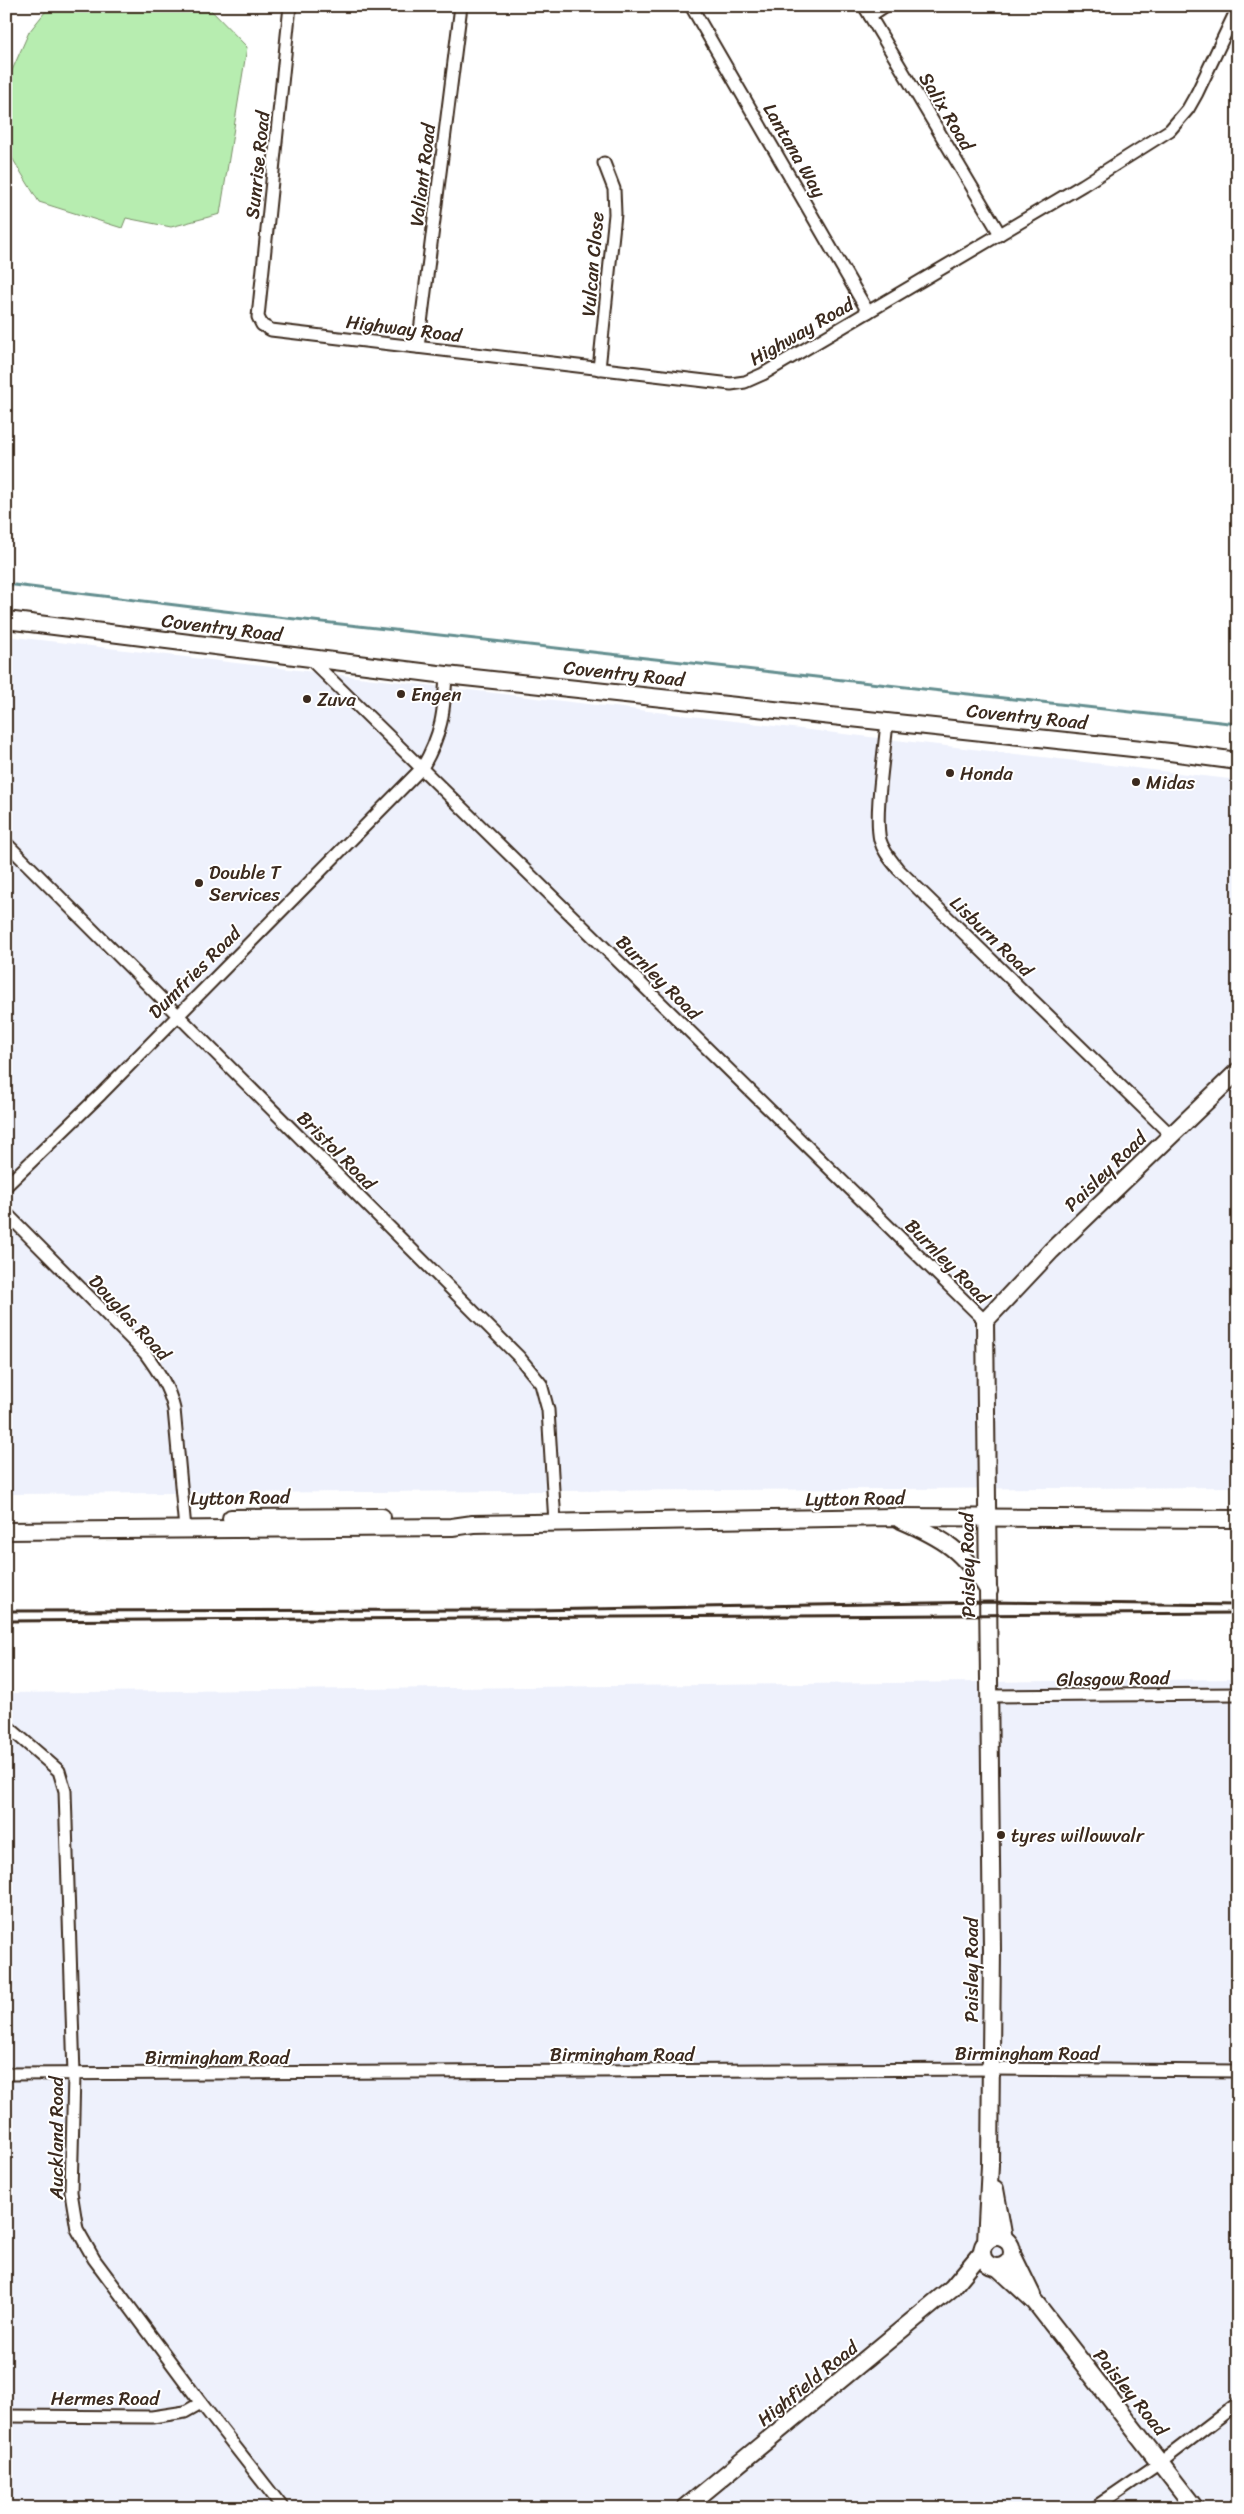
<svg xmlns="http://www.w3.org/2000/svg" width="1244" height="2514" font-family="Sriracha,sans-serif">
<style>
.built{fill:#eef1fc}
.green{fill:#b7edb0;stroke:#798c67}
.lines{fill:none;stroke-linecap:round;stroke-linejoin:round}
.stream{stroke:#648e8f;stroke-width:3}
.street-casing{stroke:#3b2a1e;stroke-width:15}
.secondary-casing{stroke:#3b2a1e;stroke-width:20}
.street{stroke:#fff;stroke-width:11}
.secondary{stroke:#fff;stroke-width:16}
.rail{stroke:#3b2a1e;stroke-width:3}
.poi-dot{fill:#3b2a1e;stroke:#fff;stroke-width:2}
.labels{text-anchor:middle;stroke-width:4;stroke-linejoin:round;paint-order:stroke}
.street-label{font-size:19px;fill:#3b2a1e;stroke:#fff}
.poi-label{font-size:19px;fill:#3b2a1e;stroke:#fff;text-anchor:start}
</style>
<rect width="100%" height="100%" fill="#fff"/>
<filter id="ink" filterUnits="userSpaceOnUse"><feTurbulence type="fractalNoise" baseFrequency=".02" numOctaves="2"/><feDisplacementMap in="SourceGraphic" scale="10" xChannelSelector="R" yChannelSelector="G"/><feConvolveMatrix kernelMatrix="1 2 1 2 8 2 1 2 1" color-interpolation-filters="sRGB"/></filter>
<g filter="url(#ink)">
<g class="built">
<polygon points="6,636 1238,780 1238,1487 6,1494"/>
<polygon points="1238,1679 1238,2508 6,2508 6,1693"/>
</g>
<polygon class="green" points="56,6 207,6 247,47 220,214 171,227 126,218 122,228 39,202 6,148 6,84 29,32 45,12"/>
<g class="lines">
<polyline class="stream" points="6,584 224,611 1238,724"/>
<defs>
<g id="street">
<polyline points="290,6 258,317 262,325 271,330 731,384 745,382 763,374 1083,185 1170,130 1188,109 1197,93 1238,7"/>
<polyline points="691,6 868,312"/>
<polyline points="864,6 1000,234"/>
<polyline points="870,16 885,6"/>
<polyline points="418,347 461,6"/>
<polyline points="599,369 615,214 614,189 604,163"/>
<polyline points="309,658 985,1321"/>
<path d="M887,721C885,751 874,813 880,840C883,851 891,860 898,869L1172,1136"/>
<polyline points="6,843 519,1357 541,1384 548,1410 555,1523"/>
<path d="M6,1186L101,1094L422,768C442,734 444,712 446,675"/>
<path d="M6,1213L145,1353C158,1371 169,1387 174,1409L185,1529"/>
<polyline points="988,1696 1238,1694"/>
<polyline points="6,1725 59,1771 65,1791 74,2075 71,2192 77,2229 94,2259 201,2403 283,2508"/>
<polyline points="6,2074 991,2069 1238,2071"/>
<polyline points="6,2416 152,2417 185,2412 201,2403"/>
<polyline points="1094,2508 1161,2462 1238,2403"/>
</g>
<g id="secondary">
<polyline points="6,620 446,675 1170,752 1238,761"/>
<polyline points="231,1518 382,1517"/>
<path d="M901,1520C945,1539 962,1550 989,1591"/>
<polyline points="6,1531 452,1527 473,1524 893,1517 1238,1519"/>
<polyline points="995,2189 1004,2239"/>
<circle cx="997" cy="2252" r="15"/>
<polyline points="986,2242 990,2165 992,1949 985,1321 1051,1251 1238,1071"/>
<polyline points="1012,2254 1032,2295"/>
<polyline points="997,2267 1035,2302 1195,2508"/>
<polyline points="685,2508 952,2288 982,2252"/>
</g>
</defs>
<use href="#street" class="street-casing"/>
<use href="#secondary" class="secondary-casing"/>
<use href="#street" class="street"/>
<use href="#secondary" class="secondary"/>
<g class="rail">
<polyline points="6,1611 534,1610 988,1602 1238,1605"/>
<polyline points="6,1621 1238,1613"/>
</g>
</g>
</g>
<g class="poi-dot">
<circle cx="401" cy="694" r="5"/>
<circle cx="307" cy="699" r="5"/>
<circle cx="950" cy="773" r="5"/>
<circle cx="1136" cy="782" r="5"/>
<circle cx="199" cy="883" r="5"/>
<circle cx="1001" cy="1835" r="5"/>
</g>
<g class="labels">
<g class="street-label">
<text transform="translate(947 111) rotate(59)" y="7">Salix Road</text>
<text transform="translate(795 150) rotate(60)" y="7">Lantana Way</text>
<text transform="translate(257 165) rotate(-84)" y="7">Sunrise Road</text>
<text transform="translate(422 175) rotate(-83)" y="7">Valiant Road</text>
<text transform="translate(592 264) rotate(-85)" y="7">Vulcan Close</text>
<text transform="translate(404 328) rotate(7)" y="7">Highway Road</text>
<text transform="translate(801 331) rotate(-30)" y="7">Highway Road</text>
<text transform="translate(222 627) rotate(7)" y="7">Coventry Road</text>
<text transform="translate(624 673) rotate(6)" y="7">Coventry Road</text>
<text transform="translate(1027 716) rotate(6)" y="7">Coventry Road</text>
<text transform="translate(992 936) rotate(44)" y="7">Lisburn Road</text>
<text transform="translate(194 972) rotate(-45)" y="7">Dumfries Road</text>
<text transform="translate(659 977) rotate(45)" y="7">Burnley Road</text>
<text transform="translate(337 1150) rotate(45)" y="7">Bristol Road</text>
<text transform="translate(1105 1171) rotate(-44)" y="7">Paisley Road</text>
<text transform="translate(948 1261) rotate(45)" y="7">Burnley Road</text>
<text transform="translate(130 1317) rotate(47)" y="7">Douglas Road</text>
<text transform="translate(240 1497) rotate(-1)" y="7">Lytton Road</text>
<text transform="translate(855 1498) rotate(-1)" y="7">Lytton Road</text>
<text transform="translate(967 1565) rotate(-91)" y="7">Paisley Road</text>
<text transform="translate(1113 1678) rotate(-1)" y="7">Glasgow Road</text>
<text transform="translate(971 1970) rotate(-90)" y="7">Paisley Road</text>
<text x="1027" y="2060">Birmingham Road</text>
<text x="622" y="2061">Birmingham Road</text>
<text x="217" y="2064">Birmingham Road</text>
<text transform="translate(56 2138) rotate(-90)" y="7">Auckland Road</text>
<text transform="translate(807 2383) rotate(-39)" y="7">Highfield Road</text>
<text transform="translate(1131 2392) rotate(51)" y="7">Paisley Road</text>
<text x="105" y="2405">Hermes Road</text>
</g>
<g class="poi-label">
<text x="411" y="701">Engen</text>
<text x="317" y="706">Zuva</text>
<text x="960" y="780">Honda</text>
<text x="1146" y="789">Midas</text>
<text x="209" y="879">Double T<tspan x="209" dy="22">Services</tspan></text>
<text x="1011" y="1842">tyres willowvalr</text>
</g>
</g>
<rect width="1244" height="2514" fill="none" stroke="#fff" stroke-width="25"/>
<rect x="12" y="12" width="1219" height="2489" fill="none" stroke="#3b2a1e" stroke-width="2" filter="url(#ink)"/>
</svg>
